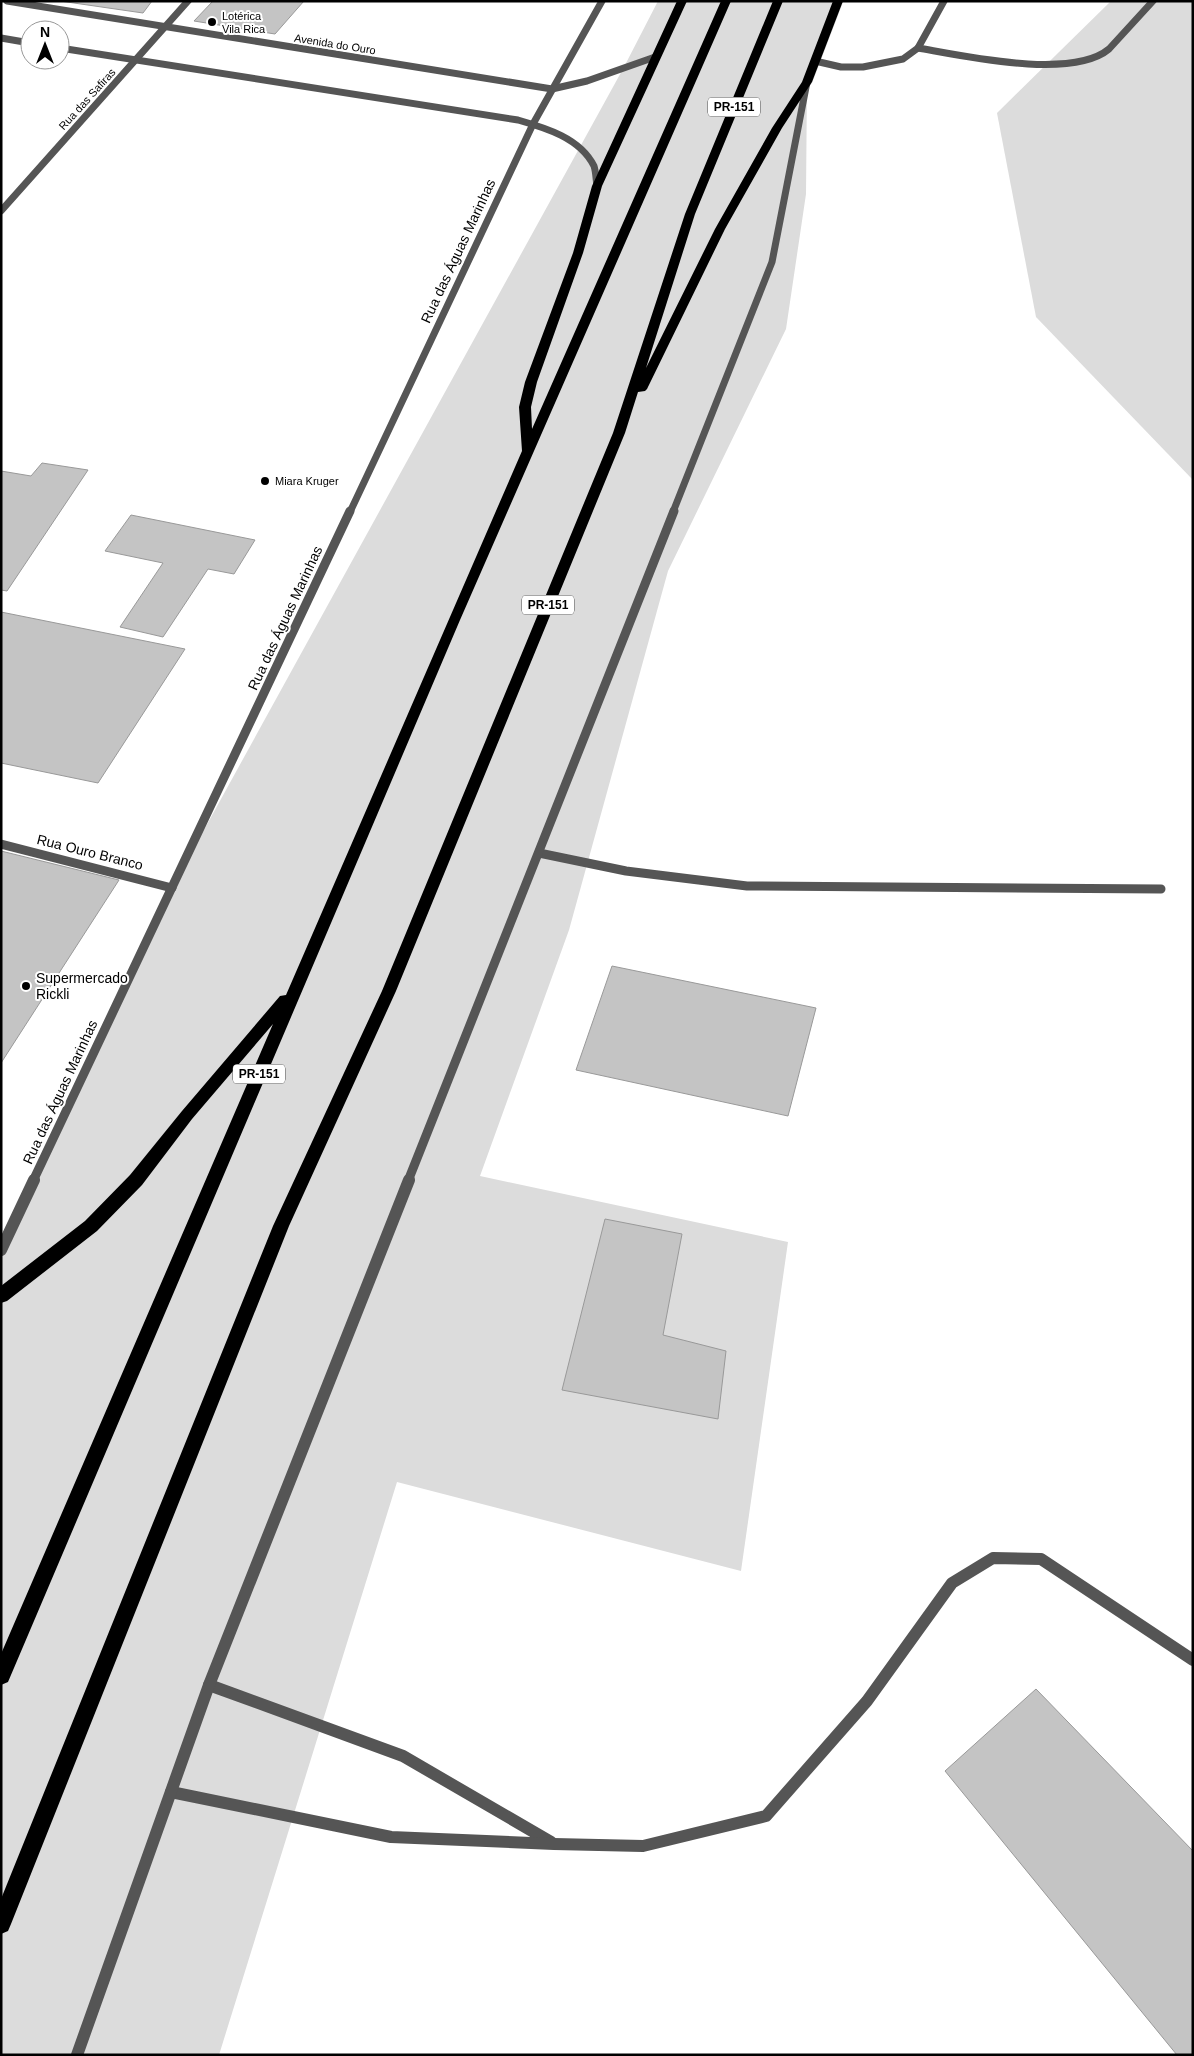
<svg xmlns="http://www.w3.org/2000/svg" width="1194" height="2056" font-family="Arial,sans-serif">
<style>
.green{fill:#dcdcdc}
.building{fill:#c4c4c4;stroke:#999}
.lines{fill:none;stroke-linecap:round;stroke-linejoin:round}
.motorway-casing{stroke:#dbdbdb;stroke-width:1}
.service-far2{stroke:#555;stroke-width:7}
.service-far1{stroke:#555;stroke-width:9}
.service{stroke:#555;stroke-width:12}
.minor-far2{stroke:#555;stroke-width:7}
.minor-far1{stroke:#555;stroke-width:9}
.minor{stroke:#555;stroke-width:12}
.tertiary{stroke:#555;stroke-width:7}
.motorway{fill:#000;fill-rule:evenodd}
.poi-dot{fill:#000;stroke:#fff;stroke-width:2}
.labels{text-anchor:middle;stroke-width:4;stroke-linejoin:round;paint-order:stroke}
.far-poi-label{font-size:11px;fill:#000;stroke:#fff;text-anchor:start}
.far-street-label{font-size:11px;fill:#000;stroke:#fff}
.shield{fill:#fff;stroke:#4c4c4c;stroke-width:1}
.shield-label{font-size:12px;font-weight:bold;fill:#000}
.street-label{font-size:14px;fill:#000;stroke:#fff}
.poi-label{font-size:14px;fill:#000;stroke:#fff;text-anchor:start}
</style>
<rect width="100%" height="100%" fill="#fff"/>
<g class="green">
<polygon points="658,1 838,1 807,82 806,194 786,329 668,571 569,930 480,1176 788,1242 741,1571 397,1482 219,2055 1,2055 1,1250 172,888 624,67"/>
<polygon points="1111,1 1193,1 1193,480 1036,317 997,113"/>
</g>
<g class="building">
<polygon points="60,1 152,1 143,13"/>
<polygon points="213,1 304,1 275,34 194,21"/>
<polygon points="42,463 88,470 7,591 1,590 1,471 31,476"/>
<polygon points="131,515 255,540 234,574 208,569 163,637 120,627 163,563 105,551"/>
<polygon points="1,612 185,649 98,783 1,763"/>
<polygon points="1,851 119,880 1,1063"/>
<polygon points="612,966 816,1008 788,1116 576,1070"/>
<polygon points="605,1219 682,1234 663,1335 726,1351 718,1419 562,1390"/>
<polygon points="1036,1689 1193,1851 1193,2055 1177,2055 945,1771"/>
</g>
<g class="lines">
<defs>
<g id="motorway">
<polygon points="677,1 687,1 602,186 583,253 537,382 531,407 532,429 721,1 731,1 460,620 8,1682 1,1685 1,1654 273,1024 192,1119 142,1185 97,1231 7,1301 1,1303 1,1286 85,1221 130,1175 182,1111 280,996 286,995 522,451 519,407 525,382 573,253 592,186"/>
<polygon points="773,1 783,1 695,214 646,368 715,229 772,128 802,82 833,1 843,1 812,82 782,128 725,229 647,389 645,391 638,392 625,433 396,991 289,1226 11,1924 8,1931 1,1934 1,1899 273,1226 382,991 613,433 685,214"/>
</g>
</defs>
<use href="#motorway" class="motorway-casing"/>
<g class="service-far2">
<path d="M918,48C964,56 1072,80 1109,49L1153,1"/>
<polyline points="815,61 841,67 863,67 903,59 918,48 944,1"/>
</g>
<polyline class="service-far1" points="539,853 626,871 747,886 1161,889"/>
<g class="service">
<polyline points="209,1685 403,1756 551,1842"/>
<polyline points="171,1792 391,1837 554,1844 643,1846 766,1816 867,1701 952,1583 993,1558 1041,1559 1193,1660"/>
</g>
<g class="minor-far2">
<polyline points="1,211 188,1"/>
<polyline points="350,512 533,124 602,1"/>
<polyline points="673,512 772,262 807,82"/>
</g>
<g class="minor-far1">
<polyline points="1,844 172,888"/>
<polyline points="33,1181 350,511"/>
<polyline points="408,1181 674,511"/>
</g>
<g class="minor">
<polyline points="1,1250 34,1180"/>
<polyline points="77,2055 209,1685 409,1180"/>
</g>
<g class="tertiary">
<polyline points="7,1 552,89 587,81 655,57"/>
<polyline points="1,38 30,43"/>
<path d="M60,48L518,120C546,128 580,138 594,166C596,172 596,180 597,186"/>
</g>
<use href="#motorway" class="motorway"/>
</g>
<g class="poi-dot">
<circle cx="212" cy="22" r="5"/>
<circle cx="265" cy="481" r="5"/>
<circle cx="26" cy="986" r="5"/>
</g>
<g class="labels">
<g class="far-poi-label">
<text x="222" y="20">Lotérica<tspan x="222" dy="13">Vila Rica</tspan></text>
<text x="275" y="485">Miara Kruger</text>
</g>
<g class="far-street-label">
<text transform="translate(335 44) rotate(9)" y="4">Avenida do Ouro</text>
<text transform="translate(87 99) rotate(-48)" y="4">Rua das Safiras</text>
</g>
<g class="shield">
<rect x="708" y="97.5" width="52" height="19" rx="4"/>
<rect x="522" y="595.5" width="52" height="19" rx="4"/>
<rect x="233" y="1064.5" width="52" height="19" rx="4"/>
</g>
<g class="shield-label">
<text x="734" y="111">PR-151</text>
<text x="548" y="609">PR-151</text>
<text x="259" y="1078">PR-151</text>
</g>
<g class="street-label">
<text transform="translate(458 251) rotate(-65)" y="5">Rua das Águas Marinhas</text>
<text transform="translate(285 618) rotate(-65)" y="5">Rua das Águas Marinhas</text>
<text transform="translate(90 852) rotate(14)" y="5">Rua Ouro Branco</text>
<text transform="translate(60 1092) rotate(-65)" y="5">Rua das Águas Marinhas</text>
</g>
<g class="poi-label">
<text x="36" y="983">Supermercado<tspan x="36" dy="16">Rickli</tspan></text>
</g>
</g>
<rect width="1194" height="2056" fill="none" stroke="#000000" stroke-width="5"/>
<g transform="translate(45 45)"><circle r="24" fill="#ffffff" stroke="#999999"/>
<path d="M0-4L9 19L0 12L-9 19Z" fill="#000000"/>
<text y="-8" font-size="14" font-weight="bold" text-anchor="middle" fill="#000000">N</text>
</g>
</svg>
